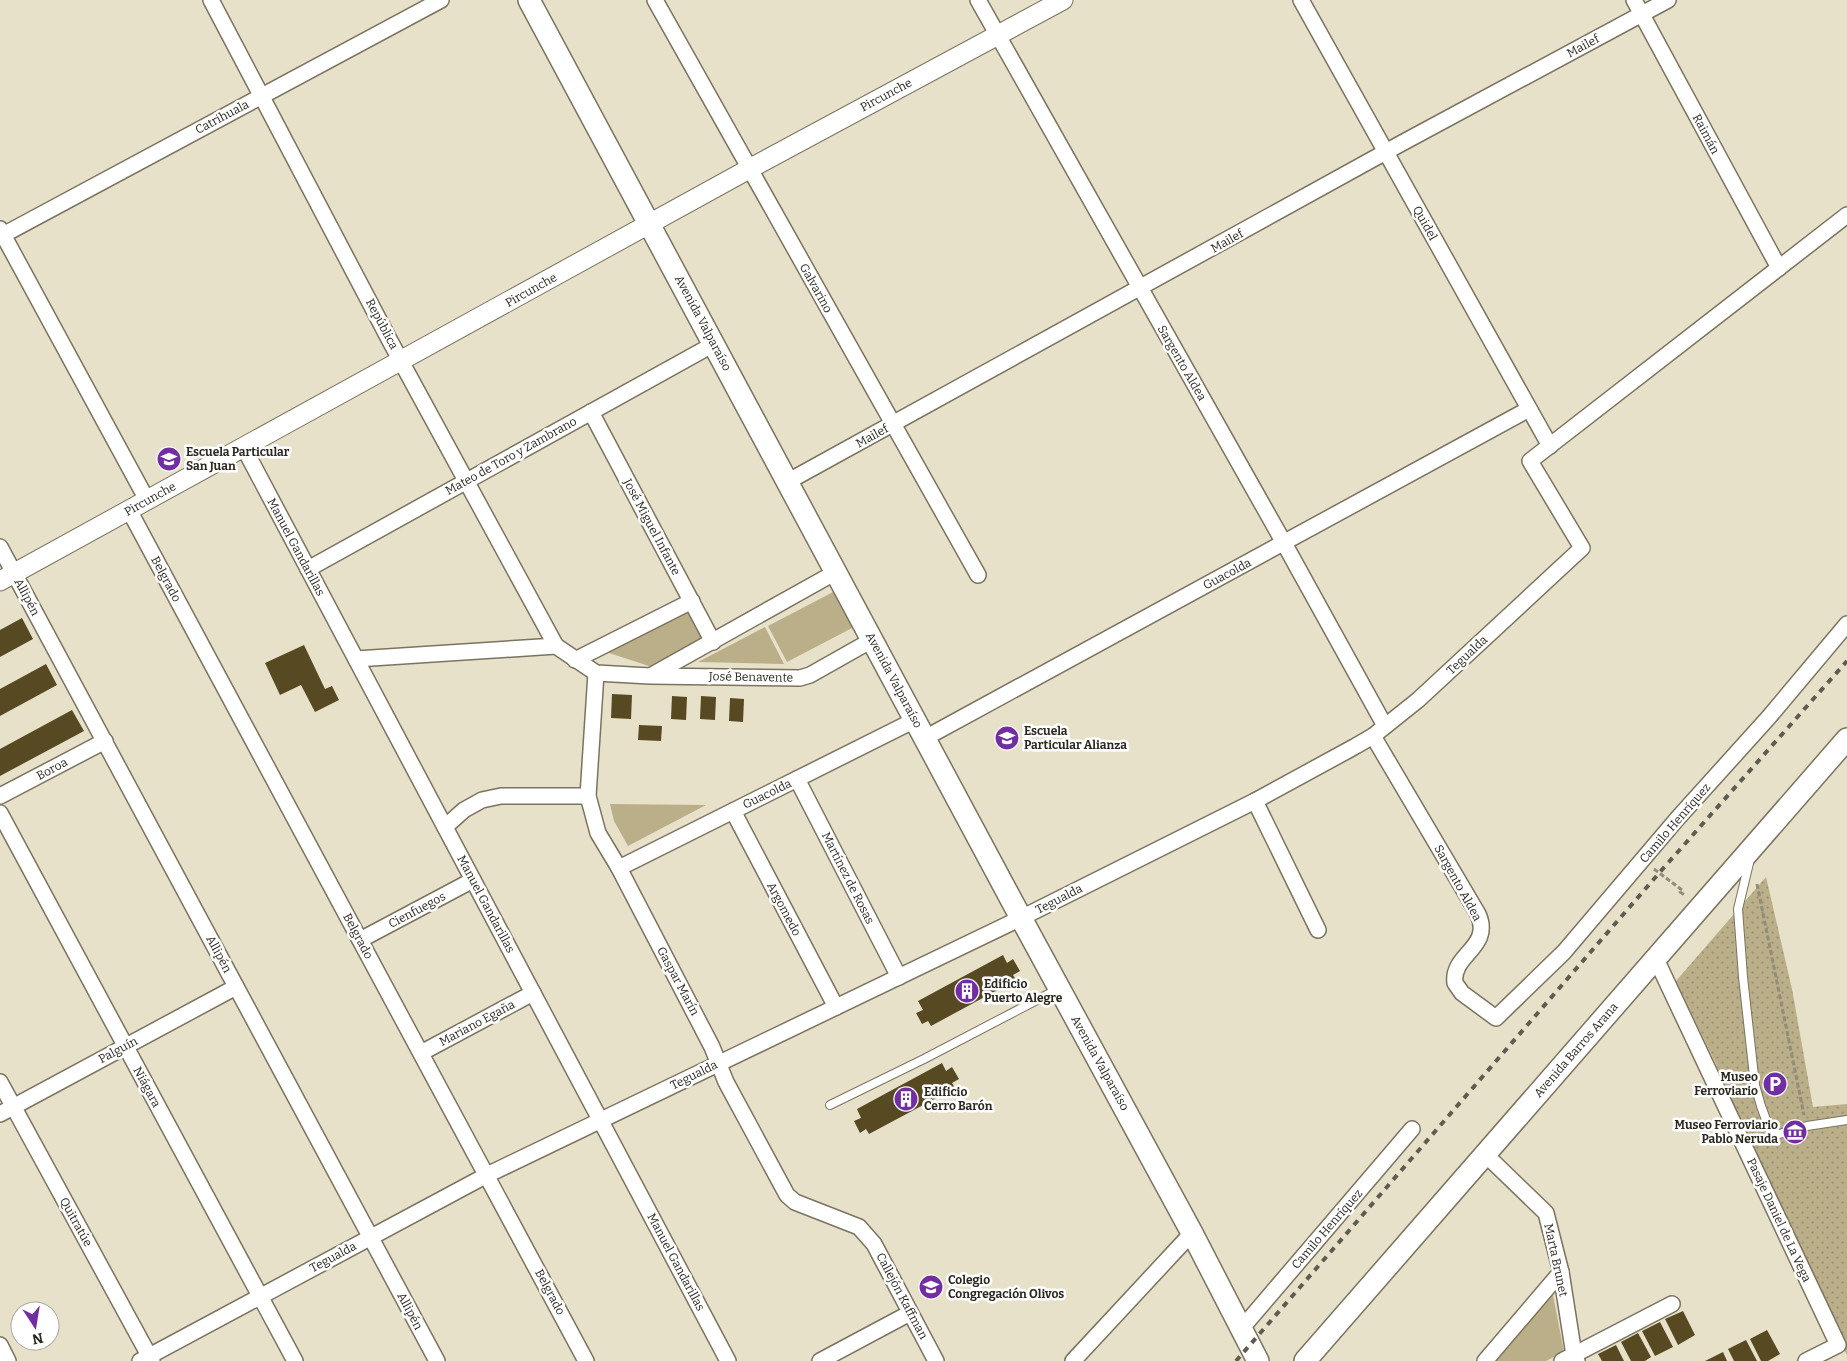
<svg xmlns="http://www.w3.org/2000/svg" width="1847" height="1361" font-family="Bitter,serif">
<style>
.grass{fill:#bbaf8a}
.park{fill:url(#park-dots)}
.building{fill:#574921}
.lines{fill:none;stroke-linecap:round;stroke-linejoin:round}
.service-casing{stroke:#7a735f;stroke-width:10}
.minor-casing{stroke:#7a735f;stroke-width:18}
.tertiary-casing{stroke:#7a735f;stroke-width:21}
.secondary-casing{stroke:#7a735f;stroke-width:24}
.path{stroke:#918c7b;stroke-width:3;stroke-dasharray:5 2.5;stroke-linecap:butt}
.service{stroke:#fff;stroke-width:8}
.minor{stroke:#fff;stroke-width:15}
.tertiary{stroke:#fff;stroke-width:19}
.secondary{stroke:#fff;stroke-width:21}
.rail{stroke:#5f5b4f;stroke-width:4;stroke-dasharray:6 6;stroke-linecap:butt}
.labels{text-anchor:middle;stroke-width:5;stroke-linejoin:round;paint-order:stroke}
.street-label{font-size:12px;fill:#2b2820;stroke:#fff}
.poi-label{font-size:12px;font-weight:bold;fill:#2b2820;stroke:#fff;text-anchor:start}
</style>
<defs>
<pattern id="park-dots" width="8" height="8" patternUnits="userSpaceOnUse" patternTransform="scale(1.25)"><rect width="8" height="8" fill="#bbaf8a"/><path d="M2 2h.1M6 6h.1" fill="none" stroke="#988e70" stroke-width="1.8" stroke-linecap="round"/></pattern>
</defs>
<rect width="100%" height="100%" fill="#e8e1ca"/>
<g class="grass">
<polygon points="835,591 854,627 787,662 768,626"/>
<polygon points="696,605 712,636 652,667 606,652"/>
<polygon points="765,627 784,664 698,662"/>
<polygon points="610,804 706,805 628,846 614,821"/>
<polygon points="1552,1290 1564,1352 1546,1361 1492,1361"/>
</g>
<polygon class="park" points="1766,877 1792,989 1813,1107 1847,1104 1847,1355 1813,1291 1753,1156 1716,1064 1676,981"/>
<g class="building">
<polygon points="22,618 33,639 0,657 0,630"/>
<polygon points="304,645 325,689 332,686 339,700 315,712 301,685 280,695 265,663"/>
<polygon points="46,664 57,685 0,716 0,689"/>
<polygon points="612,694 632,695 631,719 611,718"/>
<polygon points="672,696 687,697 686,720 671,719"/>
<polygon points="701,696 716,697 715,720 700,719"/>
<polygon points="730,698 744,699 743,722 729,721"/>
<polygon points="72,710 84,731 0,776 0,749"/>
<polygon points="639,725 662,726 661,741 638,740"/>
<polygon points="1003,955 1007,963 1013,959 1020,971 1013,975 1016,980 931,1026 928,1021 922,1024 916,1013 923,1010 918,1001"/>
<polygon points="942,1063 946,1071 952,1067 959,1079 952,1083 955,1088 869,1134 866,1129 860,1133 854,1121 861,1118 857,1109"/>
<polygon points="1683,1311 1695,1335 1678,1345 1665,1319"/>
<polygon points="1660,1322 1673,1347 1655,1356 1642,1331"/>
<polygon points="1767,1330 1780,1354 1768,1361 1761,1361 1750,1339"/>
<polygon points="1638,1333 1651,1357 1645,1361 1631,1361 1621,1342"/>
<polygon points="1746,1340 1757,1361 1734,1361 1728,1349"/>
<polygon points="1616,1345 1624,1361 1602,1361 1598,1354"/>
<polygon points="1723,1352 1727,1361 1705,1361"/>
</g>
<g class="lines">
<defs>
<g id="service">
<polyline points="1750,859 1738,909 1743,977 1755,1085 1761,1106 1772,1136 1807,1126 1847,1120"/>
<polyline points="830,1105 924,1059 1058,989"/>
</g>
<g id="minor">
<polyline points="211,0 390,341 556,646"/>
<polyline points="655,0 978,575"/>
<polyline points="978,0 1284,543 1385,726"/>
<polyline points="1301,0 1550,446"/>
<polyline points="1634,0 1779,268"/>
<polyline points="0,229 147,500"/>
<polyline points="3,235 441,0"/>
<polyline points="591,412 713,642"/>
<polyline points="244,448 728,1361"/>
<polyline points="787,482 1402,143 1668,0"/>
<polyline points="129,510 586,1361"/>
<polyline points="0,547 437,1361"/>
<polyline points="308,569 714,344"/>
<polyline points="356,659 556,646 596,673 650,676 800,678 810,675 872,640"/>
<polyline points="575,660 692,601"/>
<polyline points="596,673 588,796 598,833 619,868 712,1047 726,1082 787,1195 795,1202 859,1227 874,1244 936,1361"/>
<polyline points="652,675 836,572"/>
<path d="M1373,736L1478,914C1493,948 1451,954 1455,983L1462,993L1496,1018L1564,952L1677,819L1769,717L1847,624"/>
<polyline points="925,738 1529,409"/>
<polyline points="797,779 899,977"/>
<polyline points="0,796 105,741"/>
<polyline points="1255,801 1318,930"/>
<polyline points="733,811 836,1007"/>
<polyline points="0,813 295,1361"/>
<polyline points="445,827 464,810 482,800 501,796 588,796"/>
<polyline points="619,868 915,720"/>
<polyline points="360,940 473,880"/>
<polyline points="1656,959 1838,1345 1806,1361"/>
<polyline points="421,1053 533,993"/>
<polyline points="0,1082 152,1361"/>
<polyline points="0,1114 236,987"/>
<polyline points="1485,1154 1546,1213 1561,1272 1574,1355 1577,1361"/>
<polyline points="1242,1328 1412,1129"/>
<polyline points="0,1345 8,1361"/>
<polyline points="140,1361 487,1175 1021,918 1255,801 1354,747 1373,736 1418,700 1582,548 1530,461 1847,215"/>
<polyline points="820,1361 910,1313"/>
<polyline points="1073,1361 1192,1233"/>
<polyline points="1485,1361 1561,1272"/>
<polyline points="1562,1361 1672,1304"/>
</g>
<polyline id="tertiary" points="0,581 749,169 1063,0"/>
<g id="secondary">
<polyline points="529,0 1021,918 1192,1233 1258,1361"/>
<polyline points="1305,1361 1847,739"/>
</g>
</defs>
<use href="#service" class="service-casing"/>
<use href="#minor" class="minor-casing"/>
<use href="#tertiary" class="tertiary-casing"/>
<use href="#secondary" class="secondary-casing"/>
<g class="path">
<polyline points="1654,869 1682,890 1680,892 1686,896"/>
<polyline points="1757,884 1804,1115"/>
</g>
<use href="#service" class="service"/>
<use href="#minor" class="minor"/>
<use href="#tertiary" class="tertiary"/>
<use href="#secondary" class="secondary"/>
<polyline class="rail" points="1236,1361 1660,872 1847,661"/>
</g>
<defs>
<symbol id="school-disc" viewBox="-11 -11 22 22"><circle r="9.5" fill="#712da2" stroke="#fff"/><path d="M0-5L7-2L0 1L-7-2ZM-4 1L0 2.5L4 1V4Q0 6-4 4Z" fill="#fff"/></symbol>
<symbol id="building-disc" viewBox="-11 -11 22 22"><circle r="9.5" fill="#712da2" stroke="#fff"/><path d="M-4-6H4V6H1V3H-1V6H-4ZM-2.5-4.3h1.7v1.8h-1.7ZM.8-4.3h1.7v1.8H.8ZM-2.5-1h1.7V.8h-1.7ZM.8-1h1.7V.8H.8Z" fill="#fff"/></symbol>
<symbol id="parking-disc" viewBox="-11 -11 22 22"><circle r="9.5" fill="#712da2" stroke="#fff"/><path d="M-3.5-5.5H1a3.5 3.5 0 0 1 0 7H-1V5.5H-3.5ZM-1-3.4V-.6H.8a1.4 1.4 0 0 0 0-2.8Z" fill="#fff"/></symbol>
<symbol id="museum-disc" viewBox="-11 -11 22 22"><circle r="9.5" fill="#712da2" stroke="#fff"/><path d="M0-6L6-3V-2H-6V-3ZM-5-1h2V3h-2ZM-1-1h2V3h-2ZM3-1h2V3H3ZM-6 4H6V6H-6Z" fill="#fff"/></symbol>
</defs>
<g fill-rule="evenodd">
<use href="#school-disc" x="155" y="445" width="28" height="28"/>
<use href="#school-disc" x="993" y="724" width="28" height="28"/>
<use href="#building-disc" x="953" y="977" width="28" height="28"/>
<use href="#parking-disc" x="1761" y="1070" width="28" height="28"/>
<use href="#building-disc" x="892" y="1085" width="28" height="28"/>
<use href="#museum-disc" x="1781" y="1118" width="28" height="28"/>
<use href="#school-disc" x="917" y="1273" width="28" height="28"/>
</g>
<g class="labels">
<g class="street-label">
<text transform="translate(1583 46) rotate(-28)" y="4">Mailef</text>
<text transform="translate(886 95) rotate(-28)" y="4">Pircunche</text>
<text transform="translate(222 117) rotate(-28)" y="4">Catrihuala</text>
<text transform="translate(1706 134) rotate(62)" y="4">Raimán</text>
<text transform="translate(1425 223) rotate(61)" y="4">Quidel</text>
<text transform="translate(1227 241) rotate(-29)" y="4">Mailef</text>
<text transform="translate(816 288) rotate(61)" y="4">Galvarino</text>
<text transform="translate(531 290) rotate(-29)" y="4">Pircunche</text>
<text transform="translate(703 323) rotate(62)" y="4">Avenida Valparaíso</text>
<text transform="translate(382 324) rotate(62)" y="4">República</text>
<text transform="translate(1182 363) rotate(60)" y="4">Sargento Aldea</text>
<text transform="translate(872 436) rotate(-29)" y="4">Mailef</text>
<text transform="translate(511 456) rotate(-29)" y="4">Mateo de Toro y Zambrano</text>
<text transform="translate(150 499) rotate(-29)" y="4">Pircunche</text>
<text transform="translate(652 527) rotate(62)" y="4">José Miguel Infante</text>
<text transform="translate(296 547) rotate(62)" y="4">Manuel Gandarillas</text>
<text transform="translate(1227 574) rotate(-28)" y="4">Guacolda</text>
<text transform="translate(166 579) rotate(62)" y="4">Belgrado</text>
<text transform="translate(27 597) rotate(62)" y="4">Allipén</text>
<text transform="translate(1467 655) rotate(-43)" y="4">Tegualda</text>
<text transform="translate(751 677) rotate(1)" y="4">José Benavente</text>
<text transform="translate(894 680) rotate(62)" y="4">Avenida Valparaíso</text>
<text transform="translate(52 769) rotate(-28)" y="4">Boroa</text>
<text transform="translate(767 794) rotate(-26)" y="4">Guacolda</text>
<text transform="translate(1675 823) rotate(-49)" y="4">Camilo Henríquez</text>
<text transform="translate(848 878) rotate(63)" y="4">Martínez de Rosas</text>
<text transform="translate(1458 883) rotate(61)" y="4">Sargento Aldea</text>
<text transform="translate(1059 899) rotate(-27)" y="4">Tegualda</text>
<text transform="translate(486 904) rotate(62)" y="4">Manuel Gandarillas</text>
<text transform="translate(784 909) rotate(62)" y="4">Argomedo</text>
<text transform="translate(417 910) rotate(-28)" y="4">Cienfuegos</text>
<text transform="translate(358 936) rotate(62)" y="4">Belgrado</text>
<text transform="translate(219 954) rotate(62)" y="4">Allipén</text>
<text transform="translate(678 981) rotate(62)" y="4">Gaspar Marín</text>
<text transform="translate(477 1023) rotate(-28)" y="4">Mariano Egaña</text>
<text transform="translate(118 1050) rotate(-28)" y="4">Palguín</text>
<text transform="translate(1576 1050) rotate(-49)" y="4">Avenida Barros Arana</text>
<text transform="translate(1100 1063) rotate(61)" y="4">Avenida Valparaíso</text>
<text transform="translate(694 1075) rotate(-26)" y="4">Tegualda</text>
<text transform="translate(147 1087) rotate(62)" y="4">Niágara</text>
<text transform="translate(1779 1220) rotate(65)" y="4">Pasaje Daniel de La Vega</text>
<text transform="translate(76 1222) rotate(61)" y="4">Quitratúe</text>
<text transform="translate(1327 1229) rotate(-49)" y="4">Camilo Henríquez</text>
<text transform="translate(333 1257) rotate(-28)" y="4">Tegualda</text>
<text transform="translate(1556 1260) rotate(78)" y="4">Marta Brunet</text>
<text transform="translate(676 1262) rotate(62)" y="4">Manuel Gandarillas</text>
<text transform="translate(550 1292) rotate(62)" y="4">Belgrado</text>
<text transform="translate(902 1296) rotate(62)" y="4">Callejón Kaffman</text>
<text transform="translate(410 1311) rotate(62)" y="4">Allipén</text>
</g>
<g class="poi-label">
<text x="186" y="456">Escuela Particular<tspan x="186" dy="14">San Juan</tspan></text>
<text x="1024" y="735">Escuela<tspan x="1024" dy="14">Particular Alianza</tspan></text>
<text x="984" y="988">Edificio<tspan x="984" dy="14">Puerto Alegre</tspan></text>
<text x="1758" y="1081" text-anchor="end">Museo<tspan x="1758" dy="14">Ferroviario</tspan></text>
<text x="924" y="1096">Edificio<tspan x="924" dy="14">Cerro Barón</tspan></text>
<text x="1778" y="1129" text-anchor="end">Museo Ferroviario<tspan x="1778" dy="14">Pablo Neruda</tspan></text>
<text x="948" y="1284">Colegio<tspan x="948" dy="14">Congregación Olivos</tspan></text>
</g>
</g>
<g transform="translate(35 1326) rotate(168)"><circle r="24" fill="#ffffff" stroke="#aaa9a6"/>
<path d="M0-4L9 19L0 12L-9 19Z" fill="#712da2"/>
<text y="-8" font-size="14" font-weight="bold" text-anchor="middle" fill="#2b2820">N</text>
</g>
</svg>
